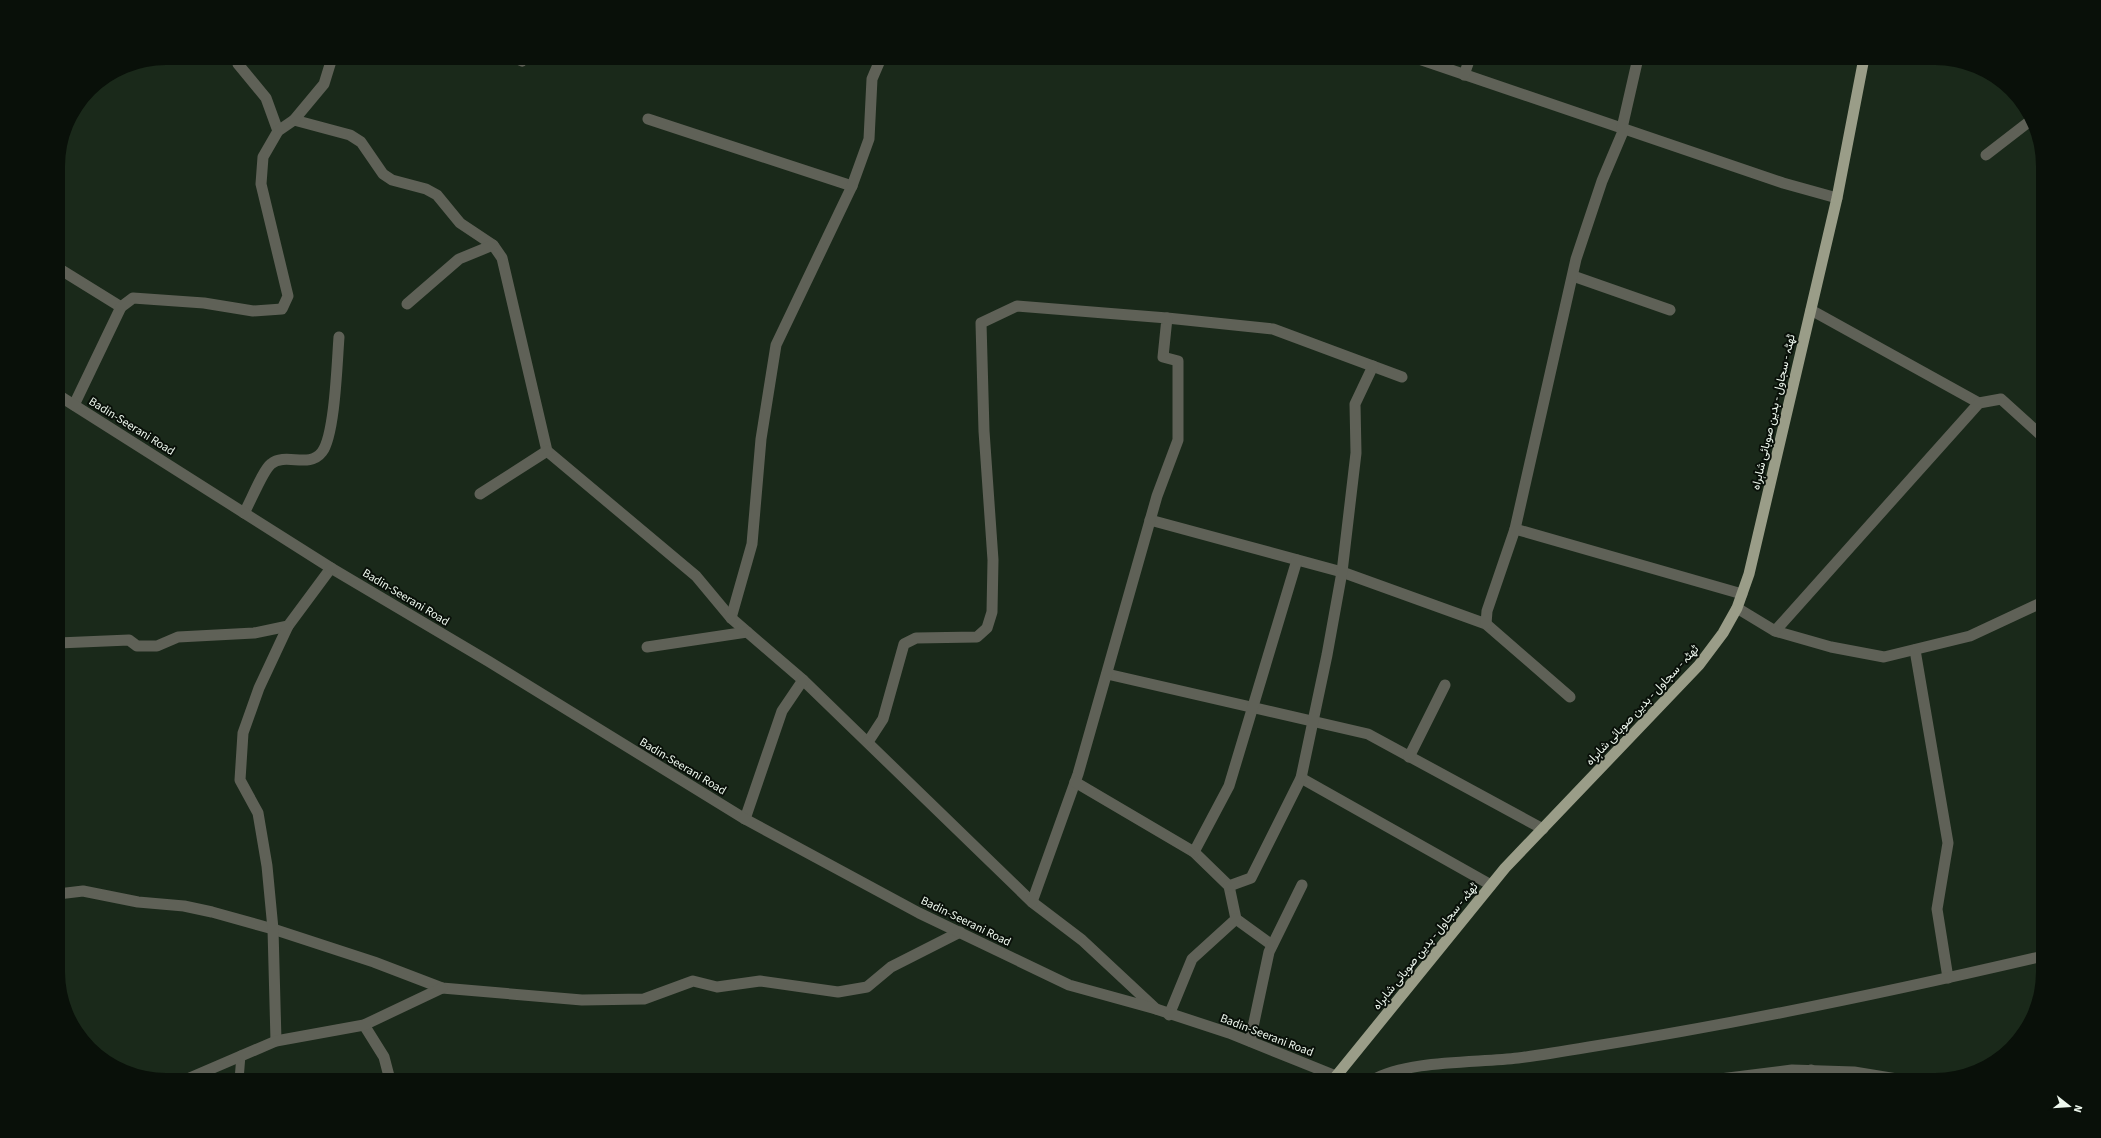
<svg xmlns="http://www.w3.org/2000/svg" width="2101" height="1138" font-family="'Source Sans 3',Vazirmatn,sans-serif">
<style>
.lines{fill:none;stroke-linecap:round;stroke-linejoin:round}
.service{stroke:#5f6157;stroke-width:9}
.minor{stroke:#5f6157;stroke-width:11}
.tertiary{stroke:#5f6157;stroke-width:11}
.primary{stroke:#9a9d88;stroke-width:11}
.labels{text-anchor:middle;stroke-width:4;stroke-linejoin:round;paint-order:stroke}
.street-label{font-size:12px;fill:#eef8ee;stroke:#091009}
</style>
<rect width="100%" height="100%" fill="#1a291a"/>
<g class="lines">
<polyline class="service" points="239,1080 241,1055"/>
<g class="minor">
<polyline points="236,58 238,64 266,98 278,131"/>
<polyline points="515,58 522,61 524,58"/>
<polyline points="1416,58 1783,183 1837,198"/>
<polyline points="1464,75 1470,58"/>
<polyline points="648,119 852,186"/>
<polyline points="294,120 350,135 361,142 383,174 392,180 426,189 437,195 460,223 493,245 502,258 547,451 696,576 731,618 803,680 1032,902 1082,940 1156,1009"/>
<polyline points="1986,155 2030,121"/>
<polyline points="58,268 121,307"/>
<polyline points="1573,276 1670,310"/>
<polyline points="407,304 459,259 493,245"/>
<polyline points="1811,310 1979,403"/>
<polyline points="1167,318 1273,329 1402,377"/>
<polyline points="74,405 121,307 133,298 204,303 253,311 282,309 288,296 261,184 263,157 278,131 294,120 324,84 332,58"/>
<polyline points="480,494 547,451"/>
<path d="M244,513C250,503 263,470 271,464C286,452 309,469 322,452C335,435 337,362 339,337"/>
<polyline points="1150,520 1342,572 1486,624 1570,697"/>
<polyline points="1515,529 1742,594"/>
<polyline points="1737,608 1775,631 1831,647 1884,657 1970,636 2043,602"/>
<polyline points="731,618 752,544 761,439 776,345 852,186 869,139 872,79 881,58"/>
<polyline points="1486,624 1487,611 1515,529 1576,259 1602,181 1624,129 1622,128 1638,58"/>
<polyline points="1775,631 1979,403 2001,399 2043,437"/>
<polyline points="58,643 129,640 137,646 157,646 178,637 254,633 288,626 331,568"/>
<polyline points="647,647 747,632"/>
<polyline points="1915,650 1948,843 1937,909 1948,978"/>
<polyline points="1107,674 1368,734 1543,829"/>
<polyline points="868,742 883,719 904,644 916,638 977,637 987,628 992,612 993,560 984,431 981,323 1017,306 1167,318 1163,357 1178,361 1178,440 1157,496 1078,774 1032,902"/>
<polyline points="1409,757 1445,685"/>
<polyline points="1301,778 1491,885"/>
<polyline points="1075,782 1194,852 1229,886 1236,919 1272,945"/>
<polyline points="745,819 782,711 803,680"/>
<polyline points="1194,852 1229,786 1297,560"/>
<polyline points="1229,886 1251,878 1301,778 1327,655 1342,572 1356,453 1355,404 1373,366"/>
<polyline points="58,894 83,891 138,902 184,906 212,912 273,929 374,962 442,988 582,1000 644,999 693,981 717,987 760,981 838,992 867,987 891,967 960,932"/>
<polyline points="1169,1015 1192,959 1236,919"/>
<polyline points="364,1025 384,1057 390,1080"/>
<polyline points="276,1041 273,929 267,866 258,813 240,780 243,733 259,688 288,626"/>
<polyline points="1250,1041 1269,952 1302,885"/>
<polyline points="1150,1079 1196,1080"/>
<polyline points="185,1080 276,1041 364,1025 442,988"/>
<polyline points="1810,1080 1811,1070"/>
</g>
<g class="tertiary">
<polyline points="58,395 331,568 488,661 745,819 919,913 1069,985 1156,1009 1229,1033 1336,1076"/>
<path d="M1373,1080C1407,1060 1477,1063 1518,1058C1541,1055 1565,1051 1589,1047C1741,1023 1893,991 2043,956"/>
<polyline points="1712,1080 1792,1070 1854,1072 1903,1080"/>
</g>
<polyline class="primary" points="1333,1080 1505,868 1699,665 1723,633 1737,608 1749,574 1837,198 1864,58"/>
</g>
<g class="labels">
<g class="street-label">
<text transform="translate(1773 412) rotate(-77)" y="4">ٹھٹہ - سجاول - بدین صوبائی شاہراہ</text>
<text transform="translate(132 426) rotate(32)" y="4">Badin-Seerani Road</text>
<text transform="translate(406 597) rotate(31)" y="4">Badin-Seerani Road</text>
<text transform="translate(1642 705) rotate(-47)" y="4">ٹھٹہ - سجاول - بدین صوبائی شاہراہ</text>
<text transform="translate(683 766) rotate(31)" y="4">Badin-Seerani Road</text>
<text transform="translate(966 921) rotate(26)" y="4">Badin-Seerani Road</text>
<text transform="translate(1425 946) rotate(-51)" y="4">ٹھٹہ - سجاول - بدین صوبائی شاہراہ</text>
<text transform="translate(1267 1035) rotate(21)" y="4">Badin-Seerani Road</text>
</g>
</g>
<path d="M0 0H2101V1138H0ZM166 65H1935A101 101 0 0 1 2036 166V972A101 101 0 0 1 1935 1073H166A101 101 0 0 1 65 972V166A101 101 0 0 1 166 65Z" fill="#091009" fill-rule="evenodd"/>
<g transform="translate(2069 1106) rotate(107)" stroke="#091009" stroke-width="3" paint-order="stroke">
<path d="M0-3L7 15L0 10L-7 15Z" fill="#eef8ee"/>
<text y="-6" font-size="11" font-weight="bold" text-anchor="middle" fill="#eef8ee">N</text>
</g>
</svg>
